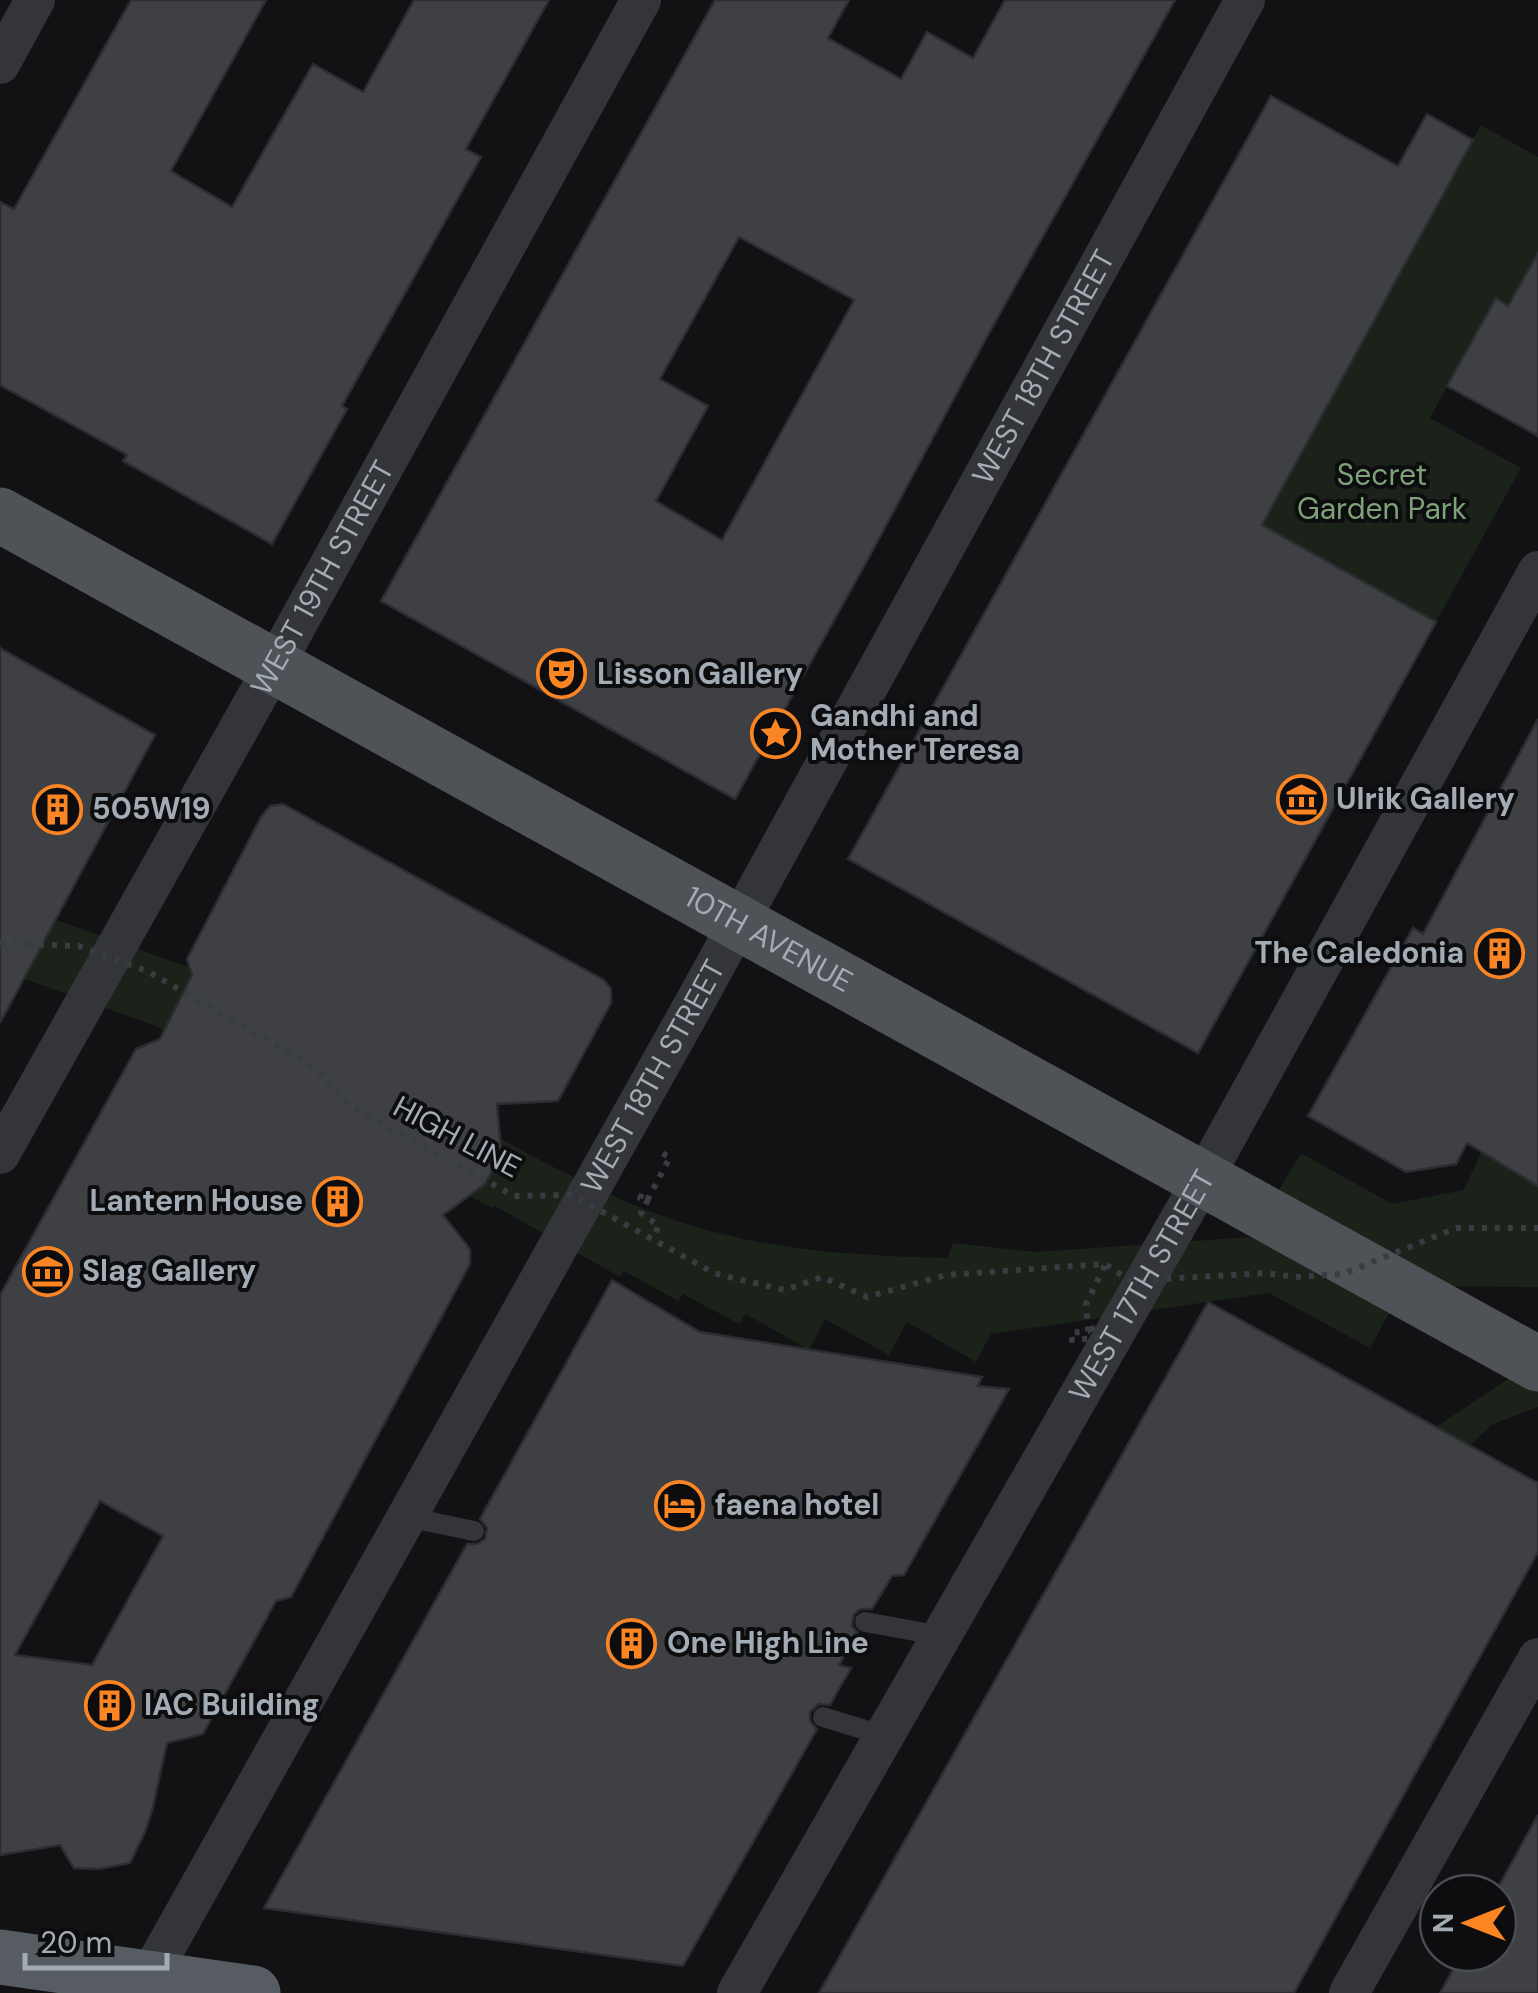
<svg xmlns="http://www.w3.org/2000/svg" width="1538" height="1993" font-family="'DM Sans',sans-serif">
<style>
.green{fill:#1a221a}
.building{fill:#3e4044;stroke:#2c2d30;stroke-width:2.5;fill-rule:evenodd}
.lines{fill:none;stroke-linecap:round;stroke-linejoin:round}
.path{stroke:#393c40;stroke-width:6;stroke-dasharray:5 8;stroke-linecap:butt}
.service{stroke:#333539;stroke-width:20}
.minor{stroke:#333539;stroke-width:40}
.primary{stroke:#4f5358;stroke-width:55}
.trunk{stroke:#565c61;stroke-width:55}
.path-bridge{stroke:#393c40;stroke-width:6;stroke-dasharray:5 8;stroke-linecap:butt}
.labels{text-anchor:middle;stroke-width:8;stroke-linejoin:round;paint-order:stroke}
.street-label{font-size:30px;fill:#a3acb5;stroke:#0d0d0f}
.park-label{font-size:30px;fill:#7ea178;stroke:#0d0d0f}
.poi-label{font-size:30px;font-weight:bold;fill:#a3acb5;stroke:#0d0d0f;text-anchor:start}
</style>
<rect width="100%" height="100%" fill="#121214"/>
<g class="green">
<polygon points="1481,125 1538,157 1538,253 1508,306 1495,299 1430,418 1521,468 1436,622 1262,525"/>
<path d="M0,895L51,918L188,967L190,965C286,1020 383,1076 481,1128C558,1170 637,1214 723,1234C797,1253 872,1256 948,1258L953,1243L1036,1252L1251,1237L1301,1153L1392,1204L1464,1190L1481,1152L1538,1186V1287L1404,1286L1370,1348L1269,1293L991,1334L976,1362L907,1322L889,1355L825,1319L809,1350L746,1314L739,1324L683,1294L678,1301L624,1271L620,1277L495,1206L492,1208L156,1026L0,970Z"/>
<polygon points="1538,1359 1538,1407 1493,1424 1469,1446 1436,1427"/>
</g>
<g class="building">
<polygon points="131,0 266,0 171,171 232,207 313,64 363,92 414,0 549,0 466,149 481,157 342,406 347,409 272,544 123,461 127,455 0,385 0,202 14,209"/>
<path d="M715,0H849L828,38L901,79L927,32L973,58L1005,0H1175L988,335L867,561L735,799L381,601ZM739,237L854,300L722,540L656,501L708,406L660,379Z"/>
<polygon points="1271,96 1398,166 1427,114 1473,140 1262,525 1436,622 1198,1053 848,859"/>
<polygon points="1538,253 1538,436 1447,386 1496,298 1508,306"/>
<polygon points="0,648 155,735 0,1023"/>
<polygon points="1538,719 1538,1186 1467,1143 1456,1164 1406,1172 1308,1116 1413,928 1423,934"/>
<path d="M283,804L604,980L611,989V1003L558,1101L497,1104L501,1149L498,1160L485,1184L443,1215L466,1244L470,1250V1264L291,1597L276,1601L203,1734L167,1743L152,1811L145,1832L130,1863L99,1869L74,1868L60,1845L0,1855V1295L136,1049L160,1039L192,975L187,959L261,817L270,806ZM100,1501L163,1536L92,1665L15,1655Z"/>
<polygon points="612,1280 700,1332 982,1377 978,1386 1009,1389 904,1575 892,1576 872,1609 861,1609 854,1614 852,1626 858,1633 839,1665 851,1668 830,1705 819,1704 810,1712 810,1721 817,1729 683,1966 264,1908 467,1544 477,1544 485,1539 487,1528 480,1519"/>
<polygon points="1208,1302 1538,1483 1538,1552 1294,1993 819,1993"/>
<polygon points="1538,1815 1538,1993 1440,1993 1462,1953 1498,1953 1498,1893 1495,1893"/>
</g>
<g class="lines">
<g class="path">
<polyline points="642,1194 640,1198 647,1201 670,1157 659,1152"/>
<polyline points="648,1200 641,1213 659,1226 652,1239"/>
</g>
<g class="service">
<polyline points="407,1517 474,1531"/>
<polyline points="865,1622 942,1636"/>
<polyline points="823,1717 885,1736"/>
</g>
<g class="minor">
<polyline points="0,64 35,0"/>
<path id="s1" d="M0,1154L274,666L641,0"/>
<path id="s2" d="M140,1993L694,1004L1245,0"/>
<path id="s3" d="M737,1993L1203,1179L1538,571"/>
<polyline points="1349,1993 1538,1658"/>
</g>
<path class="primary" id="s4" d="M0,515L1538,1364"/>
<polyline class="trunk" points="0,1957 253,1993"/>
<g class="path-bridge">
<polyline points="0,943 79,946 147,971 316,1068 347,1104 514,1196 572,1195 714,1273 729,1277 785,1290 822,1277 867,1297 946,1275 1105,1264 1131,1281 1265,1273 1295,1277 1343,1274 1456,1228 1538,1228"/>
<polyline points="1090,1329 1096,1328 1097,1338 1072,1340 1071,1333 1088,1331 1086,1304 1105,1265"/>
</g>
</g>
<defs>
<symbol id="theatre-ring" viewBox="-11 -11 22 22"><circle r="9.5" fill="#0d0d0f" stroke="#fb8423" stroke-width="1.5"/><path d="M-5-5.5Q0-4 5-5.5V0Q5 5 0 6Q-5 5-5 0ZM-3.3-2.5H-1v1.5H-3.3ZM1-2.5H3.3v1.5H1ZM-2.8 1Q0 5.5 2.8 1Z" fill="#fb8423"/></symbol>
<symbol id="sight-ring" viewBox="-11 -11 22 22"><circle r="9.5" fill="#0d0d0f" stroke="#fb8423" stroke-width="1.5"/><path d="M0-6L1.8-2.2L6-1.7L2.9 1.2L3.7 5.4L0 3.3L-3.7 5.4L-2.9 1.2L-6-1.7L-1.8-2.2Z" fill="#fb8423"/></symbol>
<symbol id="museum-ring" viewBox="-11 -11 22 22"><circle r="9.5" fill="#0d0d0f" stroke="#fb8423" stroke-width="1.5"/><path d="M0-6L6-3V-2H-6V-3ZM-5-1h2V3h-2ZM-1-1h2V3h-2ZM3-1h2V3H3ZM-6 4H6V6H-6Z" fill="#fb8423"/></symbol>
<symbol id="building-ring" viewBox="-11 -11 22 22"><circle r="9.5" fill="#0d0d0f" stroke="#fb8423" stroke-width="1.5"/><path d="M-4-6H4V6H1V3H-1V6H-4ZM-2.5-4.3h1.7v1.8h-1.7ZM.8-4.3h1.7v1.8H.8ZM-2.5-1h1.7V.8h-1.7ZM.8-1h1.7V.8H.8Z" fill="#fb8423"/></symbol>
<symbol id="hotel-ring" viewBox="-11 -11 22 22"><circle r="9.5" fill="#0d0d0f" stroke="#fb8423" stroke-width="1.5"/><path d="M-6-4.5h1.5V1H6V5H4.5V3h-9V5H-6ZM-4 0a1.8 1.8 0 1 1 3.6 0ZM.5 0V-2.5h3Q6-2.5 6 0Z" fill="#fb8423"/></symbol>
</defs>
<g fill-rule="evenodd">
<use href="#theatre-ring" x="534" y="646" width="55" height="55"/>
<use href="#sight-ring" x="748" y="706" width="55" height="55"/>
<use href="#museum-ring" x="1274" y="772" width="55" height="55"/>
<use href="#building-ring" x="30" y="782" width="55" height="55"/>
<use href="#building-ring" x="1472" y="926" width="55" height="55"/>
<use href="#building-ring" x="310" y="1174" width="55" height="55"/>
<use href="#museum-ring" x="20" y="1244" width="55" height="55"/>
<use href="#hotel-ring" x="652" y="1478" width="55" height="55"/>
<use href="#building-ring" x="604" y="1616" width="55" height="55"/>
<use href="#building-ring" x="82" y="1678" width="55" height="55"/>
</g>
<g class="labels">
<g class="street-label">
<text dy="10" stroke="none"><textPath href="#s2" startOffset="1860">WEST 18TH STREET</textPath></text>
<text dy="10" stroke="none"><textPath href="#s1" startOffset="660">WEST 19TH STREET</textPath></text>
<text dy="10" stroke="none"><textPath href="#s4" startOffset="878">10TH AVENUE</textPath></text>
<text dy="10" stroke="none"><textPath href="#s2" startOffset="1050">WEST 18TH STREET</textPath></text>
<text transform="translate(457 1137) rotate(28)" y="10">HIGH LINE</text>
<text dy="10" stroke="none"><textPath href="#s3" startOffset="815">WEST 17TH STREET</textPath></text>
</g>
<g class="park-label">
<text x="1382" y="485">Secret<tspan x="1382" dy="34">Garden Park</tspan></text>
</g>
<g class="poi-label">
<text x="597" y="684">Lisson Gallery</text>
<text x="810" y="726">Gandhi and<tspan x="810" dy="34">Mother Teresa</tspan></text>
<text x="1336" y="809">Ulrik Gallery</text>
<text x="92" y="819">505W19</text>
<text x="1464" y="963" text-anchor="end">The Caledonia</text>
<text x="303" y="1211" text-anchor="end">Lantern House</text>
<text x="82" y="1281">Slag Gallery</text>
<text x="715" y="1515">faena hotel</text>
<text x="667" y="1653">One High Line</text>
<text x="144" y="1715">IAC Building</text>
</g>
</g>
<g transform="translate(1468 1923) rotate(270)"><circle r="48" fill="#0d0d0f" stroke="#494d51" stroke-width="2.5"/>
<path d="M0-8L18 38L0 25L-18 38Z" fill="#fb8423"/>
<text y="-15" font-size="28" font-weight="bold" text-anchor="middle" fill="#a3acb5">N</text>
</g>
<path d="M25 1953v15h142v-15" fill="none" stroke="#a3acb5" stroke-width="5"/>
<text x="40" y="1953" font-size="30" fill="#a3acb5" stroke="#0d0d0f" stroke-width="8" paint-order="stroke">20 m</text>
</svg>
